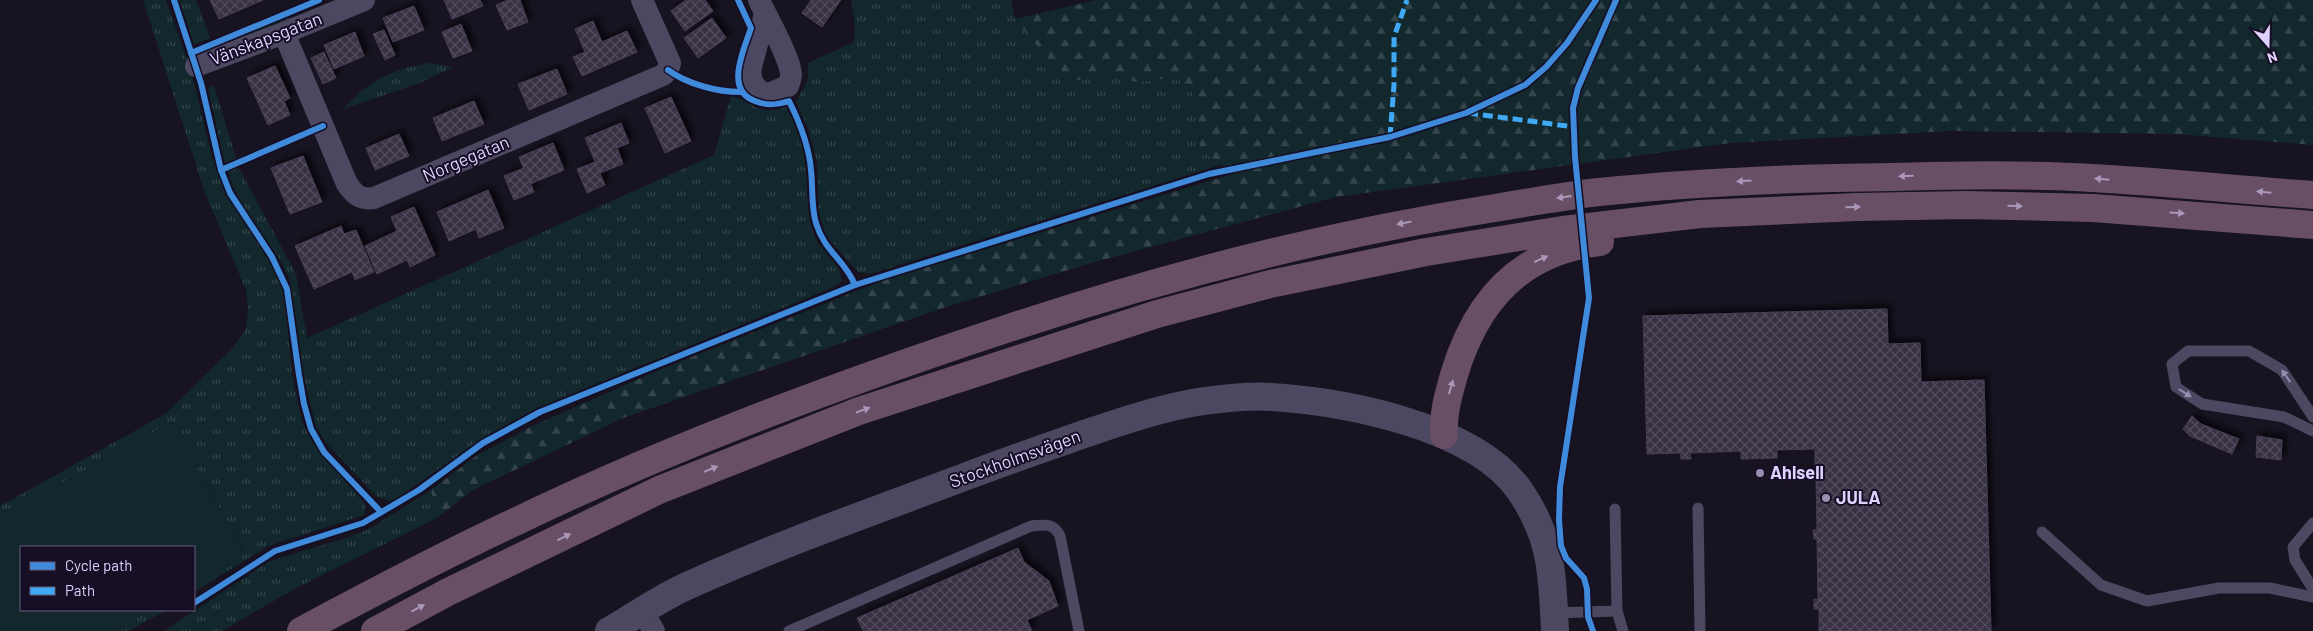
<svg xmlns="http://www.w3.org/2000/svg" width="2313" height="631" font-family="Barlow,sans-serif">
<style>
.grass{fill:url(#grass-tufts)}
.forest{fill:url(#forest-firs)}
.garden{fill:#12282d}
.building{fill:url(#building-cross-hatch);stroke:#453e54;filter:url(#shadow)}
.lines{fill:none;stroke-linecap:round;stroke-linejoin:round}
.service{stroke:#4d4861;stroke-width:11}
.minor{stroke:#4d4861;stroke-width:22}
.tertiary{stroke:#4d4861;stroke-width:28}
.motorway{stroke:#694f66;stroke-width:28}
.quiet{stroke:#3fa9f5;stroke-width:5;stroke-dasharray:10 5;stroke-linecap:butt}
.cycleway-casing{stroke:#160e25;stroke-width:9}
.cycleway{stroke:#408adc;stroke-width:6}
.oneway{fill:#aa97ba}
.oneway2{fill:#968db0}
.poi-dot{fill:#998fb1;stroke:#160e25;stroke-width:2}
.labels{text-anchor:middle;stroke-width:4;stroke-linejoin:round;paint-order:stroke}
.street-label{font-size:18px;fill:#dfd2ff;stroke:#160e25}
.poi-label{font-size:18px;font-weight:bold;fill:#dfd2ff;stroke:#160e25;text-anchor:start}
</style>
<defs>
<pattern id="grass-tufts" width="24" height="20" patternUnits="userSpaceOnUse" patternTransform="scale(1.25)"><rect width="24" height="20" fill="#12282d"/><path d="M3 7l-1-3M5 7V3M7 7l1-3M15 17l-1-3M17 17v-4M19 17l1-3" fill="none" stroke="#34464c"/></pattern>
<pattern id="forest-firs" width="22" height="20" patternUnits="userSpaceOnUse" patternTransform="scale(1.25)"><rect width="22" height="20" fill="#12282d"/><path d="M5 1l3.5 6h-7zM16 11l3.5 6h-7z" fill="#34464c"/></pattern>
<pattern id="building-cross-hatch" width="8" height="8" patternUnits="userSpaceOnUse" patternTransform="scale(1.25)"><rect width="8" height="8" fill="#373142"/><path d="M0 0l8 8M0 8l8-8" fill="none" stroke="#544e5e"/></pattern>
<filter id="shadow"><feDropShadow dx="4.5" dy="-4.5" stdDeviation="2.5" flood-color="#0009"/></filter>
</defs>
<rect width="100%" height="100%" fill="#171320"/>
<g class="grass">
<polygon points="143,0 166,0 191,71 212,157 225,193 267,256 279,278 285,299 292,374 302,421 312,442 366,505 364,515 268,546 194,592 194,582 244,552 171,422 0,518 0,506 165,414 231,350 246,329 248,311 246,290 205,193"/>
<polygon points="179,0 196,0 210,38 194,44"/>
<polygon points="851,0 1011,0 1015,19 1074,81 1104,76 1137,82 1173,78 1190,86 1197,108 1200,147 1220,165 870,274 858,272 827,237 819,215 817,162 809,131 796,102 808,80 808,63 854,42 855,26"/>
<polygon points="291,14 288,20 199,55 198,52"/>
<path d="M429,63L453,67L420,83L343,109C368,81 392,69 429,63Z"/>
<path d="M214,85L239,168L296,274L307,338L714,155L731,96C755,102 756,117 786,107C797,127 804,149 806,172C808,193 806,217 815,237C822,253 841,263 842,281L834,287L537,408L484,437L396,499L389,501L377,497L326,443L316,427L305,382L290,280L282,263L241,202L232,184L223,156L208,88Z"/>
<polygon points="431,490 437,518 296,588 222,631 164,631 270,561 349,537 369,529"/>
<polygon points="147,610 167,610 128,631 112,631"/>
</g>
<polygon class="forest" points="1096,0 2313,0 2313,145 2177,134 1950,131 1731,143 1336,197 1088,264 949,306 623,418 473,490 437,518 431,490 476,456 532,426 657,371 884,280 1239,172 1220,165 1200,147 1197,108 1190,86 1173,78 1137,82 1104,76 1074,81 1050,61 1015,19"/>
<polygon class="garden" points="171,422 244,553 194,582 194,547 21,547 21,610 147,610 112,631 0,631 0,518"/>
<g class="building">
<polygon points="210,0 263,0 219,19"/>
<polygon points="444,0 480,0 483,6 452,19"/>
<polygon points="508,0 520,0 528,22 507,30 496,5"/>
<polygon points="686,0 705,0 713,11 685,31 671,11"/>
<polygon points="811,0 841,0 822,27 802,13"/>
<polygon points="414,6 424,30 393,42 383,18"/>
<polygon points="712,18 726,38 698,58 684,38"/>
<polygon points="593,21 602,42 627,31 637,52 582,76 573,57 585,52 575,29"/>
<polygon points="461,24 472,51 453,58 442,32"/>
<polygon points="384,30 395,55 385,60 373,34"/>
<polygon points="355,32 364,56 334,69 324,45"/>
<polygon points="324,52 336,78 323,84 311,58"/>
<polygon points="275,66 290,98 284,101 290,115 268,125 247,78"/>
<polygon points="557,69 567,94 529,110 518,84"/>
<polygon points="671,97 691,141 665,153 645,108"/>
<polygon points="474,101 484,124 442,141 433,118"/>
<polygon points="621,123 629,143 617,148 623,164 600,173 585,138"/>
<polygon points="399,134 409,156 375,170 366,148"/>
<polygon points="553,143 564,170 530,184 519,157"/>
<polygon points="303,156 322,202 290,214 271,168"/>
<polygon points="595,162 605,185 587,193 577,169"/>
<polygon points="524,168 534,192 514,200 504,176"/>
<polygon points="488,190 504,228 479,238 476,229 449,241 437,212"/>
<polygon points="414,207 435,255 410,267 407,260 377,274 365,246 397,231 391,217"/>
<polygon points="341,226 344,234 356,230 374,272 355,280 352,272 314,289 295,246"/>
<polygon points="1887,309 1888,344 1920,343 1921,382 1984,380 1991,631 1819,631 1819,609 1814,609 1814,599 1818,600 1817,539 1814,539 1813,530 1817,530 1816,479 1812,480 1812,469 1815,469 1815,449 1777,450 1777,458 1741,459 1741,451 1690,453 1691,459 1681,459 1680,453 1647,454 1643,316"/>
<polygon points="2192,416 2201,424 2239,439 2232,454 2190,436 2183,429"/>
<polygon points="2257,436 2282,440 2281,460 2256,457"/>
<polygon points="1018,548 1024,562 1049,581 1058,606 1027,620 1032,631 863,631 857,618"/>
</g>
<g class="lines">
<g class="service">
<polyline points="2313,417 2282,370 2249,351 2188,351 2172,364 2176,387 2202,404 2284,417 2313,431"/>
<polyline points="1698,508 1700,631"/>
<polyline points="1615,509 1617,611 1623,631"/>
<polyline points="2313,523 2293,547 2295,560 2313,589"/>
<polyline points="2042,532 2101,585 2147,601 2219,588 2270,588 2313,597"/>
<polyline points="1554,613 1617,611"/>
<path d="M789,631L1031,526C1044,525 1053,522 1060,536L1079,631"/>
</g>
<g class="minor">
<path d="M759,0C766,16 791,59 791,75C791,78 789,83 788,86L769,94L759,91L752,82L750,71L765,14"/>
<path d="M284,33L347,184C355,195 360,200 374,198L663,75L668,70L670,63L642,0"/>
<polyline points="196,66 284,33 364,0"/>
<polyline points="643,612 654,631"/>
</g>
<path class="tertiary" d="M609,631C635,616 660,598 687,586C777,545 874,511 967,476C1006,461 1045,448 1084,434C1123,421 1163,407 1204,401C1226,398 1250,395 1272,397C1346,402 1475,426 1520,491C1553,539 1552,576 1555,631"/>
<g class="motorway">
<path d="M1444,435C1443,412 1448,397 1454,375C1476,301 1520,251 1600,242"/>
<path d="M301,631C372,593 444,555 517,521C675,445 839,384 1006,329C1166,276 1328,234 1495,208C1530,202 1564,196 1599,192C1697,182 1795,178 1893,177C1959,175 2027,174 2093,178C2166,182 2240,190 2313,195"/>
<polyline points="375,631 448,592 659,490 859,411 1157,314 1270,284 1426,252 1563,230 1700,214 1857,207 1966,205 2093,208 2313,225"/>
</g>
<g class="quiet">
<polyline points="1468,113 1575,127"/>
<polyline points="1390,137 1394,85 1394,37 1407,0"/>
</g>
<defs>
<g id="cycleway">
<polyline points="174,0 201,83 221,170 230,193 272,257 287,289 299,375 304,404 311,429 324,452 381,512"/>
<path d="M738,0L751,28C744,50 724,90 755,101C767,106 777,105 789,101C800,123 809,145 811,170C813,187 811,207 816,223C824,251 845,260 855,285"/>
<polyline points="191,53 319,0"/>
<path d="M668,70C687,84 717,92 741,92"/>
<polyline points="221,170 323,126"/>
<polyline points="194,603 275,551 363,523 419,490 483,443 540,412 855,285 1209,174 1390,137 1466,113 1525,85 1546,67 1567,43 1596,0"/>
<polyline points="1593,631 1588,617 1587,589 1584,578 1566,558 1561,546 1559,520 1560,487 1589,298 1575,157 1573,108 1578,88 1616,0"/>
</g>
</defs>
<use href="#cycleway" class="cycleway-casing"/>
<use href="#cycleway" class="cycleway"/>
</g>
<defs><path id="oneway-solid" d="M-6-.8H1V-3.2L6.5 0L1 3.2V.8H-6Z" transform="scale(1.25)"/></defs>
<g class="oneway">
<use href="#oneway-solid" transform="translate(1906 176) rotate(179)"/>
<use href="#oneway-solid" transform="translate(2102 179) rotate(-175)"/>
<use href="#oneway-solid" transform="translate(1744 181) rotate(176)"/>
<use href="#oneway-solid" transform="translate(2264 192) rotate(-175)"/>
<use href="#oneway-solid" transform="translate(1564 197) rotate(172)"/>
<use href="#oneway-solid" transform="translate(2015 206) rotate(1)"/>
<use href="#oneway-solid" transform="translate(1853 207) rotate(-2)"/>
<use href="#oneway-solid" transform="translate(2177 213) rotate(4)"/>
<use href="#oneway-solid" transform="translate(1404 223) rotate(169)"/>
<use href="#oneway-solid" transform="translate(1541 259) rotate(-24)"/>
<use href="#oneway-solid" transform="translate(1451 387) rotate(-74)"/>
<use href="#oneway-solid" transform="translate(863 410) rotate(-19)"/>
<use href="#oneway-solid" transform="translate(711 469) rotate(-22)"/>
<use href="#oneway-solid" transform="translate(564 537) rotate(-26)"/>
<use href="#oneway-solid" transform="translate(418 608) rotate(-28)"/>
</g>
<g class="oneway2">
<use href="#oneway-solid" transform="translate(2286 376) rotate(-125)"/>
<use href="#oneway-solid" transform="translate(2185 393) rotate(32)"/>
</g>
<g class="poi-dot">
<circle cx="1760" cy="473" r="5"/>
<circle cx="1826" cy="498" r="5"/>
</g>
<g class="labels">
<g class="street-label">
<text transform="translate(266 39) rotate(-21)" y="6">Vänskapsgatan</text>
<text transform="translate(466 159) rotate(-23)" y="6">Norgegatan</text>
<text transform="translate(1015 459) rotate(-20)" y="6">Stockholmsvägen</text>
</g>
<g class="poi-label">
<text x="1770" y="479">Ahlsell</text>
<text x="1836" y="504">JULA</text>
</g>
</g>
<rect x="20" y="546" width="175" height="65" fill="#160e25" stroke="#665c7c"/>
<rect x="30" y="562" width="25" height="8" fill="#408adc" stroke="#665c7c"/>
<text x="65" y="571" font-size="15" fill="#dfd2ff">Cycle path</text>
<rect x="30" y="587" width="25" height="8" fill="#3fa9f5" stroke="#665c7c"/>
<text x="65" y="596" font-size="15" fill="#dfd2ff">Path</text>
<g transform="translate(2268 45) rotate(160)" stroke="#160e25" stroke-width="4" paint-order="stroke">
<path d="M0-4L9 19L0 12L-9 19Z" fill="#dfd2ff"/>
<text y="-8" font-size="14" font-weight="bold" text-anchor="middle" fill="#dfd2ff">N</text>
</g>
</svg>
